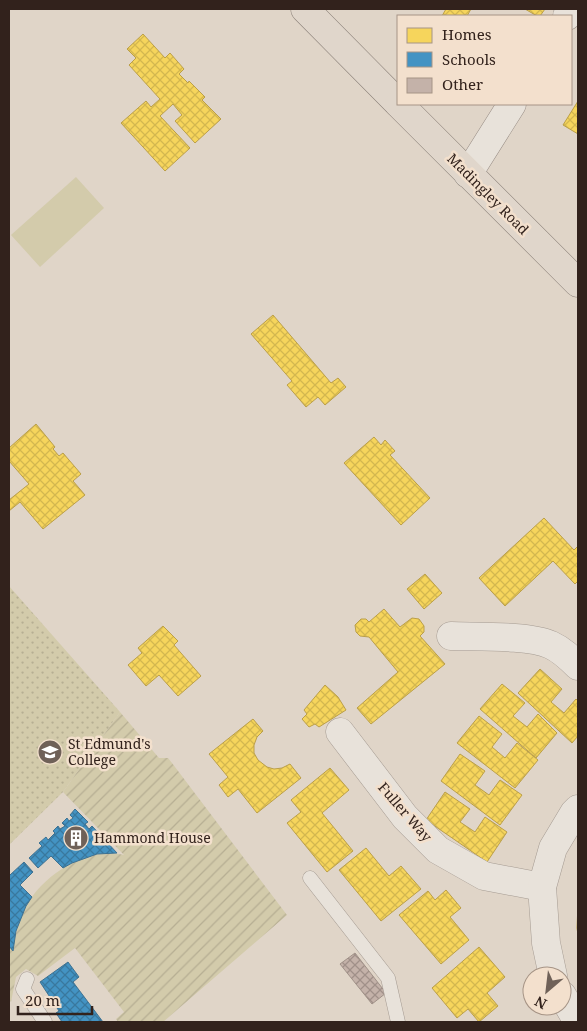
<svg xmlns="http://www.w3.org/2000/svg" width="587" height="1031" font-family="'Noto Serif',serif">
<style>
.grass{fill:#d3cbab}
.park{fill:url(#park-dots)}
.garden{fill:url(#garden-furrows)}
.homes{fill:url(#homes-cross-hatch);stroke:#bb9f49}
.schools{fill:url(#schools-cross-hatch);stroke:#3e7191}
.building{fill:url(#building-cross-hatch);stroke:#a09188}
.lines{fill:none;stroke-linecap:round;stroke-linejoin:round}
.lane-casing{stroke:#a59b92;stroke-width:15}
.street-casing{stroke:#a59b92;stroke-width:29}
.secondary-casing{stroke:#958a82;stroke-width:29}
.primary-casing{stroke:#8b8179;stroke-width:29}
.lane{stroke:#e8e2da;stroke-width:14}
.street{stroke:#e8e2da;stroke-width:28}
.secondary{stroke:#e8e2da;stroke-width:28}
.primary{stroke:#e0d6cb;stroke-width:28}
.labels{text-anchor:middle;stroke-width:5;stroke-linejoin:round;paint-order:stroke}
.street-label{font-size:14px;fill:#32221c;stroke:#f3e0cd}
.poi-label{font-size:14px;fill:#32221c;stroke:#f3e0cd;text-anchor:start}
</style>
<defs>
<pattern id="park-dots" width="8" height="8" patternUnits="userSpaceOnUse" patternTransform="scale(1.25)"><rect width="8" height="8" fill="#d3cbab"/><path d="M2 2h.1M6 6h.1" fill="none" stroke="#b6ae93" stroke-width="1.8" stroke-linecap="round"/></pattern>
<pattern id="garden-furrows" width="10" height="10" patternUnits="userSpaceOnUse" patternTransform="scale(1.25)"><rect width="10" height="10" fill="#d3cbab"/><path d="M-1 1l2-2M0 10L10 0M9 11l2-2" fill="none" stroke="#b6ae93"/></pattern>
<pattern id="homes-cross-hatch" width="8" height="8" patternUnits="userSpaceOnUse" patternTransform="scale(1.25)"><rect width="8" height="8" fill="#f6d55c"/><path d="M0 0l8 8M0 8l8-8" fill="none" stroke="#d3b74f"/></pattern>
<pattern id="schools-cross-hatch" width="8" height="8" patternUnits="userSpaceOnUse" patternTransform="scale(1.25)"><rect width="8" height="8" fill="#4393c3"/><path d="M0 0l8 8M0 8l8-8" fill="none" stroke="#39789e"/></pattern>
<pattern id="building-cross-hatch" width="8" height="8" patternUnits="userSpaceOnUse" patternTransform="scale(1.25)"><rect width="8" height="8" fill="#c4b2a9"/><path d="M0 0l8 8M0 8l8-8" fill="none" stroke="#a09089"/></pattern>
</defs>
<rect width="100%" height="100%" fill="#e0d5c8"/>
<polygon class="grass" points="76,177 104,208 40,267 11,235"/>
<polygon class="park" points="9,586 120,712 63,792 9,845"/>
<path class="garden" d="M120,712L159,758H168L172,763L287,915L163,1022H118L116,1019L124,1012L75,948L38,976L26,969L16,977L11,1002L9,999V946L13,950C15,935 19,919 26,906C44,874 88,846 124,855L63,792Z"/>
<g class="homes">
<polygon points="446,9 471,9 467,16 442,16"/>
<polygon points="525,9 545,9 540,16 537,16"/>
<polygon points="143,34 165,58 170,53 184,69 179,74 188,83 189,81 205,97 202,100 221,119 195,143 175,121 182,115 173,104 160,116 190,148 165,171 121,123 146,101 151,107 160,99 129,65 136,58 127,49"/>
<polygon points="578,101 578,134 563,125"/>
<polygon points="273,315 331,383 338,378 346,387 325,405 318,397 306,407 287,385 292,381 251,334"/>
<polygon points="36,424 55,447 53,449 59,456 63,453 81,474 73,481 85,495 43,529 20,502 9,511 9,500 29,484 9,461 9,448"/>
<polygon points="374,437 381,445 385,440 395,451 390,455 430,498 401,525 344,463"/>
<polygon points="544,518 574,550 578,546 578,581 575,584 553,561 505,606 479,578"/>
<polygon points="425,574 442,593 424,609 407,589"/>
<polygon points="384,609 400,627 412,618 419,619 424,626 424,632 420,636 445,664 371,724 357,708 398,672 369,637 360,636 356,632 355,625 361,619 366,619 369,622"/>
<polygon points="163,626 178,641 174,645 201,676 178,696 159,675 146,686 128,665 142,653 138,648"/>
<polygon points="540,669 562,689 551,702 564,713 576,699 578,701 578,736 572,743 518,693"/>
<polygon points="502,684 525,703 513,716 527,727 538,714 557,733 536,758 480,709"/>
<polygon points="325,685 338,697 346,710 319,727 315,724 309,727 302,719 307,714 304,710"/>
<polygon points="479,716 502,734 492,747 505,758 517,743 538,760 515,788 457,743"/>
<polygon points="253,719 263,731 257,737 254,745 254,753 258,760 267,767 274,769 282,768 290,764 301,778 257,813 238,789 228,797 219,785 228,777 209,754"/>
<polygon points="460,754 485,771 475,785 489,795 500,780 522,795 500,825 441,781"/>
<polygon points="330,768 349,790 322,813 353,851 327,872 287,823 301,812 291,800"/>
<polygon points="445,792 470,809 460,822 475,832 485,817 507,832 487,862 426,820"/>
<polygon points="366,848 389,876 401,866 421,889 381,921 339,870"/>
<polygon points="446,890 461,908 450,917 469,940 441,964 399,915 428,891 435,900"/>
<polygon points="578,904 578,935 577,928"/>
<polygon points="479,947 505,977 487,993 498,1006 479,1022 468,1009 457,1018 432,988"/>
</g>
<g class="schools">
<polygon points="75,809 88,822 85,824 89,829 92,826 117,853 97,854 72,863 63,868 51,856 38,868 29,858 42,846 39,843 46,837 48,840 55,833 53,831 58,826 60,829 65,826 62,823 67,818 69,821 73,818 70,815"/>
<polygon points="24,862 33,872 20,885 32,897 26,906 16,931 13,951 9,946 9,873 10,875"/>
<polygon points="68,962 79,977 73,982 103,1022 62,1022 56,1013 59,1011 40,982"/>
</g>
<polygon class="building" points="355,953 386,993 372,1004 340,964"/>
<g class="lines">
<defs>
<g id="lane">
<polyline points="310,878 388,978 398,1022"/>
<polyline points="27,979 23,989 45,1022"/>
</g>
<g id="street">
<path d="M451,636C476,637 530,635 551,645C562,650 570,658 578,666"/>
<polyline points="340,732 405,817 438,850 484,876 542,887"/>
<polyline points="553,976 546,943 542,887 553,848 574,813 578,809"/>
<polyline points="562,995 578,1022"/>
</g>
<g id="secondary">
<polyline points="567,16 572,9"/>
<polyline points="468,174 512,104"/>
</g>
<g id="primary">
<polyline points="305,9 398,103"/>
<polyline points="399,104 578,283"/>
</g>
</defs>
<use href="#lane" class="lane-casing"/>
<use href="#street" class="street-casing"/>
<use href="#secondary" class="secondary-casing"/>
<use href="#primary" class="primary-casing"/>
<use href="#lane" class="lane"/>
<use href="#street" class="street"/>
<use href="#secondary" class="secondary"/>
<use href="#primary" class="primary"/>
</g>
<defs>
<symbol id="university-disc" viewBox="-11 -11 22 22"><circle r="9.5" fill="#6f6158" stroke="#f3e0cd"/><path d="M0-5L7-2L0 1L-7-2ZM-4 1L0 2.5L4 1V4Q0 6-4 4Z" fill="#fff"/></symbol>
<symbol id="building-disc" viewBox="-11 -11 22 22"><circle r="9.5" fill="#6f6158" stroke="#f3e0cd"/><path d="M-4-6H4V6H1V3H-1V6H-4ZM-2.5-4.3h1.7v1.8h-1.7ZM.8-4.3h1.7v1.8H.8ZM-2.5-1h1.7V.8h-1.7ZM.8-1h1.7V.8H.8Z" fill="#fff"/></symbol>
</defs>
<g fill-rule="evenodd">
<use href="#university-disc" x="36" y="738" width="28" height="28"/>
<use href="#building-disc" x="62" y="824" width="28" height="28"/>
</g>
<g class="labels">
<g class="street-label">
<text transform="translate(488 194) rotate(45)" y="5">Madingley Road</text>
<text transform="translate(405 812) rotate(49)" y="5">Fuller Way</text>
</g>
<g class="poi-label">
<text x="68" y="749">St Edmund's<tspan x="68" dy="16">College</tspan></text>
<text x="94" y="843">Hammond House</text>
</g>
</g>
<rect width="587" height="1031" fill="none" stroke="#32221c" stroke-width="20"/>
<rect x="397" y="15" width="175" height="90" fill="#f3e0cd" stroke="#a69486"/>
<rect x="407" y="28" width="25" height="15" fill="#f6d55c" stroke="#a69486"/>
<text x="442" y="40" font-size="15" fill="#32221c">Homes</text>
<rect x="407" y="52" width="25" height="15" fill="#4393c3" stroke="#a69486"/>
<text x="442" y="65" font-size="15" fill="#32221c">Schools</text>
<rect x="407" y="78" width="25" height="15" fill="#c4b2a9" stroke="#a69486"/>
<text x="442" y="90" font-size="15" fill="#32221c">Other</text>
<g transform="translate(547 991) rotate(208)"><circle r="24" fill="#f3e0cd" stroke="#a69486"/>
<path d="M0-4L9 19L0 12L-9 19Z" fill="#6f6158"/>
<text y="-8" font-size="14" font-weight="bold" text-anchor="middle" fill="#32221c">N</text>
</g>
<path d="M18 1006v8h74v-8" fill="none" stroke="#32221c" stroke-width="2.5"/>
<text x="25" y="1006" font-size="15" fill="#32221c" stroke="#f3e0cd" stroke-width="4" paint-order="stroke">20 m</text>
</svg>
